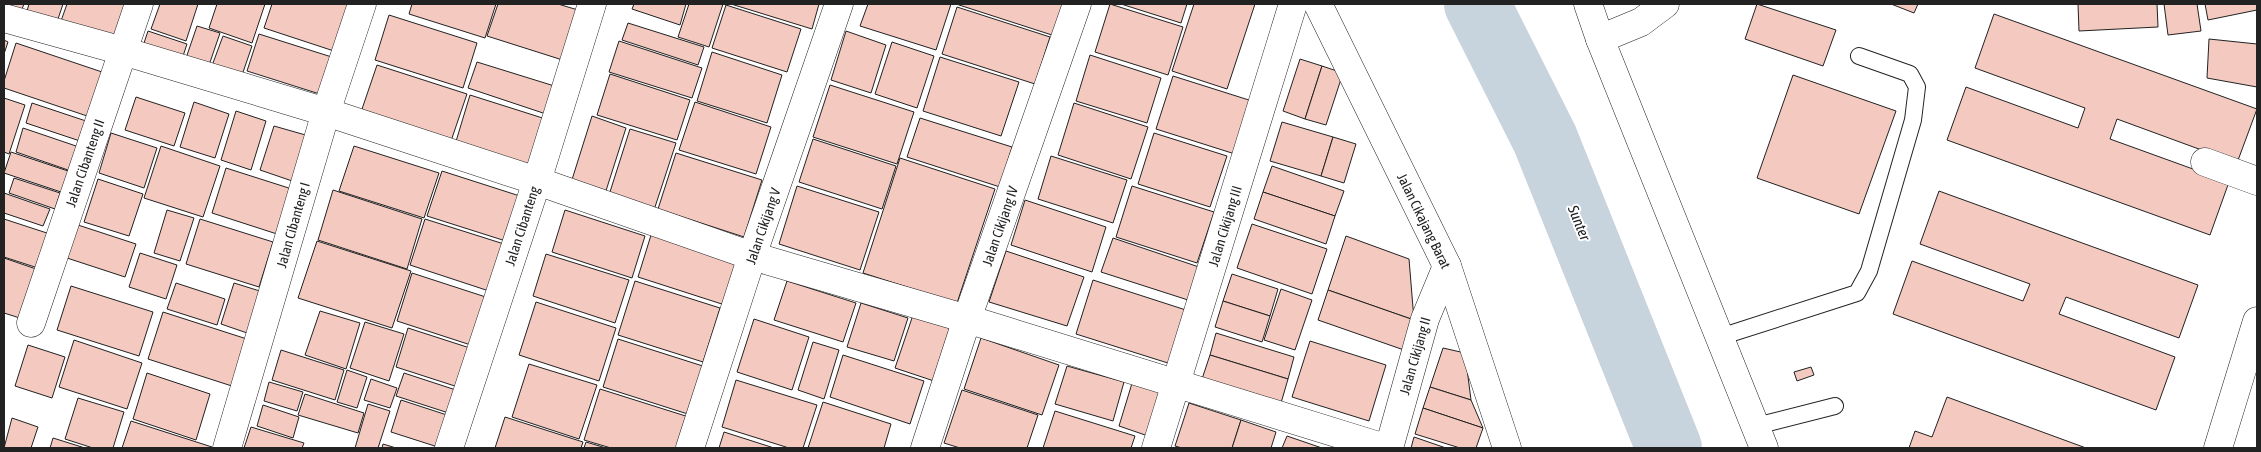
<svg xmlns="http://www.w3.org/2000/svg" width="2261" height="452" font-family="'Asap Condensed',sans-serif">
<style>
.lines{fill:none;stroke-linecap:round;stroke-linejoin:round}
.river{stroke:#c7d3dd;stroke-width:66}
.building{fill:#f3c9c0;stroke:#222}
.service-casing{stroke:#222;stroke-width:18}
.minor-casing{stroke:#222;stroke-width:29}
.tertiary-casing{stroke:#222;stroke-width:29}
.service{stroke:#fff;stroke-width:16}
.minor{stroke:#fff;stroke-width:28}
.tertiary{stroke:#fff;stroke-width:28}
.labels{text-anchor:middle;stroke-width:4;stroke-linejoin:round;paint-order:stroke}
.street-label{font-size:14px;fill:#222;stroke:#fff}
.water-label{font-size:15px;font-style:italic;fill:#222;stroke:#fff}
</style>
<rect width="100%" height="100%" fill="#fff"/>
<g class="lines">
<polyline class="river" points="1477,4 1545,139 1669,448"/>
</g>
<g class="building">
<polygon points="4,4 24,4 20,14 4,8"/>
<polygon points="29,4 63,4 55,28 25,18"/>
<polygon points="67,4 131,4 119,41 61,21"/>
<polygon points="160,4 198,4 186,41 151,29"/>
<polygon points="217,4 265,4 252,43 209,28"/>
<polygon points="272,4 353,4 337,52 264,28"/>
<polygon points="412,4 496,4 485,38 409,14"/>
<polygon points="498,4 558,4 588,13 572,63 487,36"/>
<polygon points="634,4 686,4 680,25 632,9"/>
<polygon points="689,4 723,4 709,47 678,37"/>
<polygon points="731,4 819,4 812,29"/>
<polygon points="868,4 951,4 936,50 860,26"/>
<polygon points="956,4 1065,4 1055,36"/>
<polygon points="1110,4 1183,27 1168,75 1095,52"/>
<polygon points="1121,4 1187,4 1181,23"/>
<polygon points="1194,4 1255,4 1227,89 1172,71"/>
<polygon points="1757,4 1836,30 1823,66 1745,39"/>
<polygon points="1891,4 1918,4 1914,13"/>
<polygon points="2078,4 2157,4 2158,27 2079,31"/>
<polygon points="2164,4 2197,4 2201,31 2168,35"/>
<polygon points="2205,4 2257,4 2257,10 2208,20"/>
<polygon points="726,5 801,29 787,72 712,48"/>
<polygon points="957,7 1050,37 1035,84 942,54"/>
<polygon points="1994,14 2257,109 2237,163 2117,119 2110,139 2229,182 2210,235 1947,140 1966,87 2078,128 2085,108 1975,68"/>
<polygon points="389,15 477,43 463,88 375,60"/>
<polygon points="628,23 704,47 698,65 622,40"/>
<polygon points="197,26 220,33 207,71 184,64"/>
<polygon points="148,31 187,44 180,65 141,52"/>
<polygon points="846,31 886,45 871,93 831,80"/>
<polygon points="259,34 338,59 326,96 247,71"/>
<polygon points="223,36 252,46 240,81 210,71"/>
<polygon points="2209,39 2257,44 2257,87 2207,78"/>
<polygon points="4,40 8,42 4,54"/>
<polygon points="619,41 702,68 692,98 609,72"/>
<polygon points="892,42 934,56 917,108 875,94"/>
<polygon points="16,43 108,74 93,118 4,88 4,81"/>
<polygon points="712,52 782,75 767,123 697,101"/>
<polygon points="1090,55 1161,78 1147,123 1076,101"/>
<polygon points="940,57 1019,82 1001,136 923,111"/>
<polygon points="1300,59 1322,66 1305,119 1283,111"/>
<polygon points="477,62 564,89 555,117 468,88"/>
<polygon points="377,65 467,94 451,141 361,112"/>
<polygon points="1322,66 1343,73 1326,125 1305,119"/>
<polygon points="610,74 690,100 677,140 597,115"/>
<polygon points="1793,75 1896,111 1859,214 1757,178"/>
<polygon points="1173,76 1252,101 1235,154 1156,129"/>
<polygon points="830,85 914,112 897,164 813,137"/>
<polygon points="470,95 552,121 535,174 454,148"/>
<polygon points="136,97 185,113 174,146 125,130"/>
<polygon points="4,98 25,105 9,154 4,152"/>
<polygon points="194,102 229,114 215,158 180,147"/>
<polygon points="695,102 771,127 756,174 679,150"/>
<polygon points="32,103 92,123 86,143 26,123"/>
<polygon points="1074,103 1148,127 1131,179 1058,155"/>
<polygon points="236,111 266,121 251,170 221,160"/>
<polygon points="592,116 626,128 604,197 570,186"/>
<polygon points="920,118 1012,147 1000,187 907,157"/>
<polygon points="1282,122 1333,137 1321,176 1270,161"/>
<polygon points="274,126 316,138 301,184 260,170"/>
<polygon points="23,128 79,147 71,171 16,152"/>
<polygon points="630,129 676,143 654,210 609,195"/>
<polygon points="111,133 157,148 144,188 99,173"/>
<polygon points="1154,133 1227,156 1210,207 1138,184"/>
<polygon points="1333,137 1356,144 1344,183 1321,176"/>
<polygon points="813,139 896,166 882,209 799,182"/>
<polygon points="161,146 220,166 203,217 144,198"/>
<polygon points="354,146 439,173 424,218 339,191"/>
<polygon points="11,152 74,173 67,194 4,173"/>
<polygon points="676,153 762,180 744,237 658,209"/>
<polygon points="1051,156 1127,180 1113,223 1038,199"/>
<polygon points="900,158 995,189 957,303 863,273"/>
<polygon points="1272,166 1344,191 1335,216 1263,192"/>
<polygon points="226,168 295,190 280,235 212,213"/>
<polygon points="442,171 526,198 512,243 427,216"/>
<polygon points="14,178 60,193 55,209 9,193"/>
<polygon points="98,179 143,194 129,236 84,222"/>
<polygon points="797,186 879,212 860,270 779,244"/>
<polygon points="1132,186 1214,212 1197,263 1116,237"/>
<polygon points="333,190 422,219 407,269 318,240"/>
<polygon points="1939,191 2198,285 2179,338 2066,297 2059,314 2175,357 2156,410 1893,314 1912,261 2023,301 2030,284 1920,244"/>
<polygon points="1263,192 1335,216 1326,244 1254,219"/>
<polygon points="4,193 50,209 43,226 4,213"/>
<polygon points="1025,200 1106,227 1092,272 1011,245"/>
<polygon points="167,210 194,218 180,261 154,253"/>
<polygon points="565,210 645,236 632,278 552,252"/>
<polygon points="4,219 53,235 41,269 4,257"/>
<polygon points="200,219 273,242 259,287 186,264"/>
<polygon points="425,219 504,244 489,291 410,265"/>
<polygon points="1252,224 1327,249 1312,294 1237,268"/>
<polygon points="78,225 136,244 125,277 67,258"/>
<polygon points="652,232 742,262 728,306 638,277"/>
<polygon points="1346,236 1409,259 1414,320 1328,290"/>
<polygon points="1113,238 1199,267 1188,300 1101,272"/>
<polygon points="317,241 411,271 392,328 298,298"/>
<polygon points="1006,251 1084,277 1067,326 989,302"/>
<polygon points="140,253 177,265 166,299 129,287"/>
<polygon points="546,254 629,280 615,323 533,296"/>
<polygon points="4,258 39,270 23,319 4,313"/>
<polygon points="412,273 495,300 480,348 397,321"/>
<polygon points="1232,274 1278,289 1270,316 1223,301"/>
<polygon points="1093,280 1189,311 1171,364 1076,334"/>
<polygon points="635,281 720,308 703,362 618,335"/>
<polygon points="787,281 856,303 843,342 774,320"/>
<polygon points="176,283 225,299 217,325 167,309"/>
<polygon points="234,283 263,292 250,334 221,324"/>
<polygon points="71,286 153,312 139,356 57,330"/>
<polygon points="1281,289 1312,300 1295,350 1264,340"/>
<polygon points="1328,290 1414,320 1404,350 1318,320"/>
<polygon points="1223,301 1270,316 1262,342 1215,327"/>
<polygon points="536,302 616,328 599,381 519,355"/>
<polygon points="861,303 908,318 894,361 847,347"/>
<polygon points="320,311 360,323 346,369 305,355"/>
<polygon points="163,312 250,340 235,387 148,359"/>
<polygon points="914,312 959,326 940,383 895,368"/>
<polygon points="754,319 809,337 792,390 737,372"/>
<polygon points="365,322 404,334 389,381 350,368"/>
<polygon points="408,328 473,349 461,388 396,367"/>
<polygon points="1216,333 1294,357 1288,379 1210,355"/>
<polygon points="981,338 1059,365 1042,415 964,389"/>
<polygon points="618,339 709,368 694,416 603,387"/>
<polygon points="74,340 142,363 127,409 59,387"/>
<polygon points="1310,341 1386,365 1369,421 1292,397"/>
<polygon points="813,342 839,350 824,399 798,390"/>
<polygon points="28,345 65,357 52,398 15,386"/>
<polygon points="1443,348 1465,353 1471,400 1430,387"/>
<polygon points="281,350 344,370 335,400 272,380"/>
<polygon points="843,355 924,381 910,424 830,397"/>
<polygon points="1210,355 1288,379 1281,403 1202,379"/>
<polygon points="529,364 597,385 579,439 512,417"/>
<polygon points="1067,366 1124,382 1113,421 1055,404"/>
<polygon points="1811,367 1814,375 1797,381 1794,372"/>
<polygon points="347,370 367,377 357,408 337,402"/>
<polygon points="147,373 210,394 196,440 133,419"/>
<polygon points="404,373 465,393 458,416 396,396"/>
<polygon points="371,379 397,388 390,408 364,400"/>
<polygon points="736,380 817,405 803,448 789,448 722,427"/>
<polygon points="1133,380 1166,390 1151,437 1119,426"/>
<polygon points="269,382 303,392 297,411 264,401"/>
<polygon points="1430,387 1471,400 1483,428 1423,408"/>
<polygon points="600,389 692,418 682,448 611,448 584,440"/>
<polygon points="962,390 1038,415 1027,448 960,448 944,443"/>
<polygon points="305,394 364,413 358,433 298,415"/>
<polygon points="1947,397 2086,448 1909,448 1915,431 1932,437"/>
<polygon points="78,398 124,412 113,448 93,448 65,439"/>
<polygon points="401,400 453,417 441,448 391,432"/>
<polygon points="823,402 891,424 884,448 808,448"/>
<polygon points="1189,403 1241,420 1232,448 1182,448 1175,446"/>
<polygon points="368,404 390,411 378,448 355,448"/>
<polygon points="263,405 299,417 293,438 257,426"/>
<polygon points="1423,408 1483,428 1476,448 1460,448 1415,434"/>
<polygon points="1055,411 1135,436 1131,448 1043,448"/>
<polygon points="505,417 583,442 581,448 495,448"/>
<polygon points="12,418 38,427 31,448 4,448"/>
<polygon points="1241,420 1276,432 1271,448 1232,448"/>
<polygon points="131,421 212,447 211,448 122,448"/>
<polygon points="251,427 304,443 302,448 244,448"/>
<polygon points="724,432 774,448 719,448"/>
<polygon points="1287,436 1322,448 1282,448"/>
<polygon points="1414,437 1446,448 1411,448"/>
<polygon points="53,438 85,448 50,448"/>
<polygon points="586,442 606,448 584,448"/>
<polygon points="383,444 396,448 382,448"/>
</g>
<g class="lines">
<defs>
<g id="service">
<polyline points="1720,337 1857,293 1869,271 1913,120 1917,87 1910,74 1859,56"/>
<polyline points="1756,426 1835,406"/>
</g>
<g id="minor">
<polyline points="1318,4 1447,266 1507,448"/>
<polyline points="1588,4 1600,39 1764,448"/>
<polyline points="4,18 123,51 326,112 537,181 752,256 967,319 1385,448"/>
<polyline points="1600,39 1641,22 1665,4"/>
<polyline points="2205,162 2257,181"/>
<polyline points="31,323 139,4"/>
<polyline points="227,448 326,112 362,4"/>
<polyline points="690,448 752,256 839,4"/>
<polyline points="925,448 967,319 1077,4"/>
<polyline points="1156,448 1293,4"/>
<polyline points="1389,448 1425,319 1447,266"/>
</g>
<g id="tertiary">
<polyline points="449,448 537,181 592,4"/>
<polyline points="2218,448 2257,321"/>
</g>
</defs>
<use href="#service" class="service-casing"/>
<use href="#minor" class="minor-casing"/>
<use href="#tertiary" class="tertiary-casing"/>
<use href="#service" class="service"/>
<use href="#minor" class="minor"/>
<use href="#tertiary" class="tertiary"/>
</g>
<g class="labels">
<g class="street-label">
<text transform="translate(85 163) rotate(-71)" y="5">Jalan Cibanteng II</text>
<text transform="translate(1424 221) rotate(64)" y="5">Jalan Cikajang Barat</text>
<text transform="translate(293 225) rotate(-74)" y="5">Jalan Cibanteng I</text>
<text transform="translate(522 226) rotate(-72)" y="5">Jalan Cibanteng</text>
<text transform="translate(763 226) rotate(-71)" y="5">Jalan Cikijang V</text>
<text transform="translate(1000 226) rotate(-71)" y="5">Jalan Cikijang IV</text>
<text transform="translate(1225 226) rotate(-73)" y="5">Jalan Cikijang III</text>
<text transform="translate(1415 356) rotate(-74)" y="5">Jalan Cikijang II</text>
</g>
<g class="water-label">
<text transform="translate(1579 223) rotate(68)" y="5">Sunter</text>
</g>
</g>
<rect width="2261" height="452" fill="none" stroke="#222222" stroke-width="10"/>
</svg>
